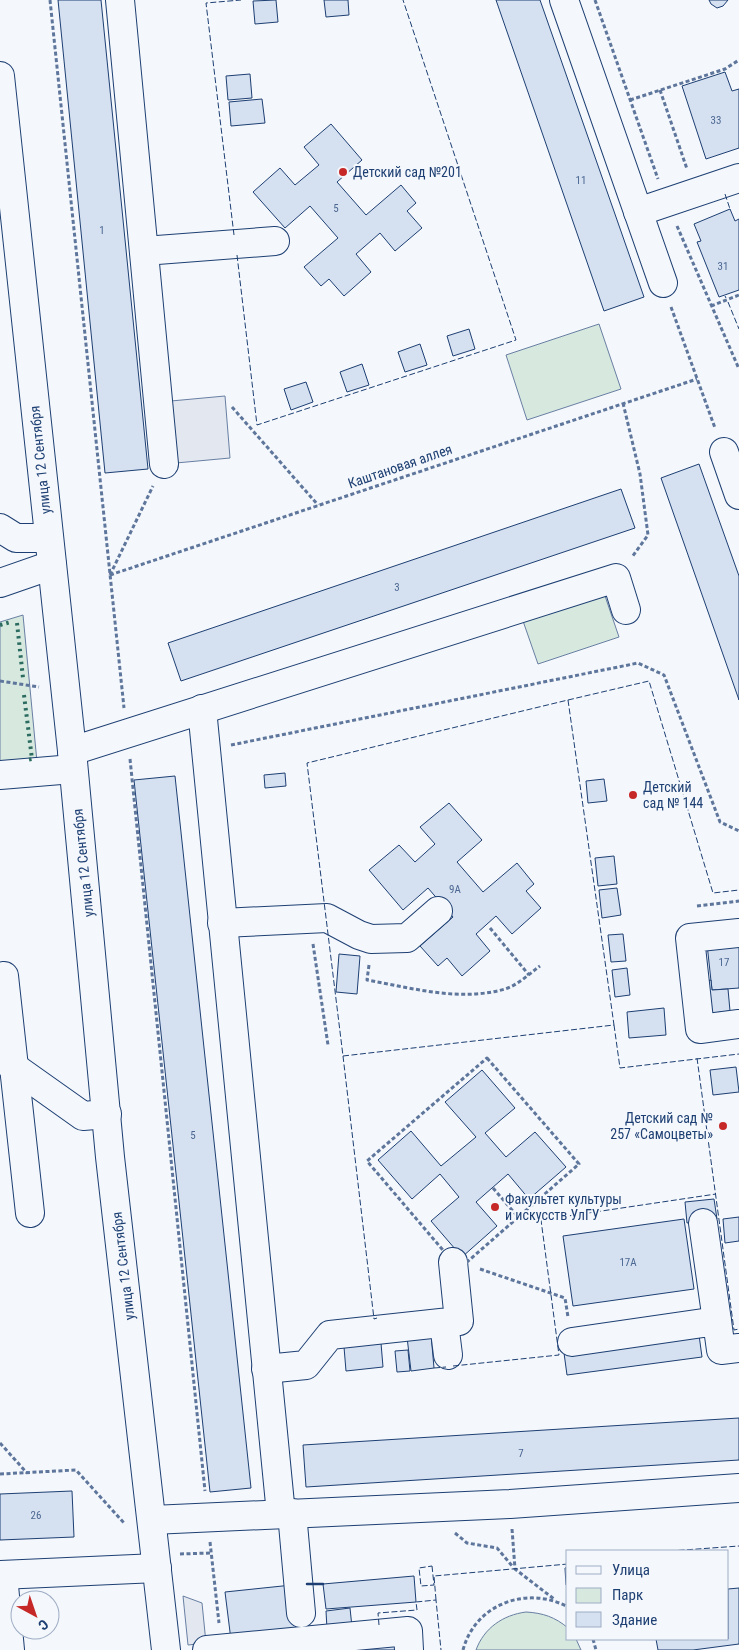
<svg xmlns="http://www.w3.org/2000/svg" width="739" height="1650" font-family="'Roboto Condensed',sans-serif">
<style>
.green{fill:#d7e8df;stroke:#687fa3}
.parking{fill:#e3e8f0;stroke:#687fa3}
.building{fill:#d5e0f0;stroke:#1d3f73}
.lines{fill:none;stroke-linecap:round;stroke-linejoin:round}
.minor-casing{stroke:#1d3f73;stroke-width:30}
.path{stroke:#5e769c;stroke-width:3;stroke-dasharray:4 2.5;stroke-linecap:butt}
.minor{stroke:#f4f7fb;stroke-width:28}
.hedge{stroke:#2c6c60;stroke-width:4;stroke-dasharray:2.5 4;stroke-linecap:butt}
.fence{stroke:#1d3f73;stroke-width:1;stroke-dasharray:6 2.5;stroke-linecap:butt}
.wall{stroke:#1d3f73;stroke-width:2.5}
.poi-dot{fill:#c62828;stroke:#f4f7fb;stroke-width:2}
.labels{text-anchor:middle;stroke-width:4;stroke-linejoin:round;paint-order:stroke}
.number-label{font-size:11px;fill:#4b6792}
.poi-label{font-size:14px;fill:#1d3f73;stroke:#f4f7fb;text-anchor:start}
.street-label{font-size:14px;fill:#1d3f73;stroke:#f4f7fb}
</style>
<rect width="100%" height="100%" fill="#f4f7fb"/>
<g class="green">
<polygon points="599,324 621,389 527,420 506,355"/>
<polygon points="604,593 619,637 538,664 523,621"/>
<polygon points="23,615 37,762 0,765 0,622"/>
<path d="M526,1612C543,1613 555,1617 568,1628V1639H576L581,1650H476C484,1628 503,1615 526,1612Z"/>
</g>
<g class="parking">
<polygon points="225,396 230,458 176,463 171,401"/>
<polygon points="183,1596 202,1603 206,1643 188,1645"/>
</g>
<g class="building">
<polygon points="58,0 101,0 148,469 105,473"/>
<polygon points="276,0 278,22 255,24 253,1"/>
<polygon points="324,0 348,0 349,15 326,17"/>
<polygon points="496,0 540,0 644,297 604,311"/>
<polygon points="709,0 728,0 723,6 717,8 711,4"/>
<polygon points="725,72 732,91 739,89 739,148 706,159 682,86"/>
<polygon points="250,74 252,98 228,100 226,76"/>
<polygon points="262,99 265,123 231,126 229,102"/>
<polygon points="331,124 362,160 337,182 366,215 401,185 416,203 407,211 422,228 395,251 380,233 356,254 371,272 344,296 329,279 321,286 304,267 338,238 310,206 285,228 253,192 280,168 295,185 319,165 304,147"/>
<polygon points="730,209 735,221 739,219 739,290 719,297 697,242 701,241 694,224"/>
<polygon points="469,329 475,349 453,356 447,336"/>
<polygon points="420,344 427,365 405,372 398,352"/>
<polygon points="362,364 369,385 347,392 340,372"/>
<polygon points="306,382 313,402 291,410 284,389"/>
<polygon points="699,464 739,576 739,700 661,478"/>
<polygon points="621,489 635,528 181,681 168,643"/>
<polygon points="285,773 286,786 265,788 264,775"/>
<polygon points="175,776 251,1488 210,1492 134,780"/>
<polygon points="604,779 607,801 588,803 586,781"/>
<polygon points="449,803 482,840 457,862 483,892 517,863 534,884 526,891 541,908 512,934 496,916 476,934 490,951 462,976 447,958 438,966 420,946 453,917 428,888 403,910 369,870 399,845 415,862 435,844 420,827"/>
<polygon points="614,856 617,884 598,886 595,858"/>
<polygon points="617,888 621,915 602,918 599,890"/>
<polygon points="623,934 626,961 611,962 608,935"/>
<polygon points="739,941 739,988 712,990 707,944"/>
<polygon points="339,954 360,956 357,994 336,992"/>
<polygon points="627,968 630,995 615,997 612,970"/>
<polygon points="711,980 712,990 728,989 730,1011 704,1014 701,982"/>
<polygon points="664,1008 666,1035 629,1038 627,1012"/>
<polygon points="736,1067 739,1092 713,1095 710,1070"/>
<polygon points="482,1070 515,1108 485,1133 506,1157 535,1132 566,1167 529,1199 508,1174 476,1202 497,1226 462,1257 431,1221 459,1197 440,1174 412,1199 378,1160 411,1131 441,1166 476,1137 445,1102"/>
<polygon points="714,1199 717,1219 687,1223 685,1202"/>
<polygon points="739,1217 739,1241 725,1243 723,1219"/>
<polygon points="684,1219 694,1289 573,1306 563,1236"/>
<polygon points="431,1334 434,1368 411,1371 407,1337"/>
<polygon points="699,1335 702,1357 567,1375 564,1353"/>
<polygon points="381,1343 383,1367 346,1371 344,1347"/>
<polygon points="408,1350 410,1371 397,1372 395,1351"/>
<polygon points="739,1418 739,1460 306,1487 303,1445"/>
<polygon points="72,1491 74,1537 0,1540 0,1494"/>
<polygon points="568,1567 568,1585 566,1585 565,1568"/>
<polygon points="414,1576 416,1602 326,1609 323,1584"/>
<polygon points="292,1585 297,1633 231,1640 225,1592"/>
<polygon points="739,1588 739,1644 693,1650 658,1650 656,1639 728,1639 728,1589"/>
<polygon points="350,1608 352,1627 327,1629 326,1611"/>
<polygon points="395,1641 396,1650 299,1650"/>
</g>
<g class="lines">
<defs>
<g id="minor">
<polyline points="120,0 164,464"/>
<polyline points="564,0 663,283"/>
<polyline points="0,76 72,751 110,1157 166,1650"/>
<polyline points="638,212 739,178"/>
<polyline points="144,251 275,241"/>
<polyline points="724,452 739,495"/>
<polyline points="0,528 16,538 48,538"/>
<polyline points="0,583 52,565"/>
<polyline points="202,709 281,1514"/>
<polyline points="72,751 616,578 626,610"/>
<polyline points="0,775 73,769"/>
<polyline points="222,923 327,918 359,935 371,939 407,938 438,911"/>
<polyline points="739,933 690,938 700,1029 739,1024"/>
<polyline points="4,976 30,1213"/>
<polyline points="4,1060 83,1116 107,1114"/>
<polyline points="703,1223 717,1321"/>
<polyline points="444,1323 448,1355"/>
<polyline points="572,1342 717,1321 721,1350 739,1348"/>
<polyline points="266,1369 306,1365 330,1335 459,1321 453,1262"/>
<polyline points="292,1513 301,1613"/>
<polyline points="152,1520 510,1504 739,1488"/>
<polyline points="0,1575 157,1568"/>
<polyline points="3,1575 10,1650"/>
<polyline points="207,1650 408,1631 409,1650"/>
</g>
</defs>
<use href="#minor" class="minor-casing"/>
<g class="path">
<polyline points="50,0 124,708"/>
<polyline points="595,0 658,179"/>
<polyline points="660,90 687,169"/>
<polyline points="630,100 725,69 739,60"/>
<polyline points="677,226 739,369"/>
<polyline points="711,306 739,295"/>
<polyline points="671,307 715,428"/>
<polyline points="623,403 640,474 648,535 632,557"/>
<polyline points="232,407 318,505"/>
<polyline points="110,575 697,379"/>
<polyline points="110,575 153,486"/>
<polyline points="0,681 39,687"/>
<polyline points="231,745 638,663 664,675 720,822 739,831"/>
<polyline points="130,759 205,1491"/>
<polyline points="697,906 739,901"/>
<polyline points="490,928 529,975"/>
<polyline points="313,944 328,1045"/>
<path d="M369,965L367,980C412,988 460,1002 505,989C518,985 529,974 540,966"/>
<polygon points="487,1058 579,1164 459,1269 367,1161"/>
<polyline points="493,1188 518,1217"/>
<polyline points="480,1269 565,1298 568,1317"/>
<polyline points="0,1443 27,1473"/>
<polyline points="0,1474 76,1470 124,1523"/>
<polyline points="512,1529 515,1569 554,1599"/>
<polyline points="455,1533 467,1543 497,1548 513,1567"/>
<polyline points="210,1542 219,1623"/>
<polyline points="180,1554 211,1553"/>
<polyline points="593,1639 596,1650"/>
<path d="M463,1650C475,1604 527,1585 568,1607"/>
</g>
<use href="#minor" class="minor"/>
<g class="hedge">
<polyline points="17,623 23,678"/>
<polyline points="0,625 11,622"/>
<polyline points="24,695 32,759 27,760"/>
</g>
<g class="fence">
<polyline points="725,194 730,209"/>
<polyline points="234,235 206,3 241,0"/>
<polyline points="237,255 257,425 516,340 403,0"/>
<polyline points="725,296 726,298"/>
<polyline points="728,302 739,329"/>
<polygon points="568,700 614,1025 343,1056 307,763"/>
<polyline points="568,700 649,681 713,893 739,890"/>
<polyline points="614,1025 620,1068 739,1054"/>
<polyline points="343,1056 374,1319 377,1318"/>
<polyline points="697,1058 734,1330 739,1329"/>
<polyline points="453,1366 559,1355 541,1220 716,1194"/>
<polyline points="434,1368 446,1367"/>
<polyline points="670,1551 739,1546"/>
<polygon points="432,1566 434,1585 421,1586 419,1568"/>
<polyline points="436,1600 434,1576 568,1564"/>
<polyline points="379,1625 378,1613 417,1610 416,1602 436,1600 441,1650"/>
</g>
<polyline class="wall" points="307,1584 323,1584"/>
</g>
<g class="poi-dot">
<circle cx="343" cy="172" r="5"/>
<circle cx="633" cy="795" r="5"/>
<circle cx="723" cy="1126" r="5"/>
<circle cx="495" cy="1207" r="5"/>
</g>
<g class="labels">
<g class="number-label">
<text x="716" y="124">33</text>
<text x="581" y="184">11</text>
<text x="336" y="212">5</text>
<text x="102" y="234">1</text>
<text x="723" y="270">31</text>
<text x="397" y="591">3</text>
<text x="455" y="893">9А</text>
<text x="724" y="966">17</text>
<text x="193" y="1139">5</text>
<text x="628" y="1266">17А</text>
<text x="521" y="1457">7</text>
<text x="36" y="1519">26</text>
</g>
<g class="poi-label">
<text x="353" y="177">Детский сад №201</text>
<text x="643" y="792">Детский<tspan x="643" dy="16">сад № 144</tspan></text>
<text x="713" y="1123" text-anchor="end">Детский сад №<tspan x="713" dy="16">257 «Самоцветы»</tspan></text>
<text x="505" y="1204">Факультет культуры<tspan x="505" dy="16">и искусств УлГУ</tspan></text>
</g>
<g class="street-label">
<text transform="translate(40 460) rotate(-96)" y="5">улица 12 Сентября</text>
<text transform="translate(400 466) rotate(-19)" y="5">Каштановая аллея</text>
<text transform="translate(83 863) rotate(-96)" y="5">улица 12 Сентября</text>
<text transform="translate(123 1266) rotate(-97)" y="5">улица 12 Сентября</text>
</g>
</g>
<rect x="566" y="1550" width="162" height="90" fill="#f4f7fb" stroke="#9eadc5"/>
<rect x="576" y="1566" width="25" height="8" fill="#f4f7fb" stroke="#9eadc5"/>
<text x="612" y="1575" font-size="15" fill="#1d3f73">Улица</text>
<rect x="576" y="1588" width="25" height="15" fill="#d7e8df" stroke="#9eadc5"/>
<text x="612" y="1600" font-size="15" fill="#1d3f73">Парк</text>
<rect x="576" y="1612" width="25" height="15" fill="#d5e0f0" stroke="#9eadc5"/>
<text x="612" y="1625" font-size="15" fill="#1d3f73">Здание</text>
<g transform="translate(35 1615) rotate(140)"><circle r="24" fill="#f4f7fb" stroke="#9eadc5"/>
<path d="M0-4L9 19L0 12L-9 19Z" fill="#c62828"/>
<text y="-8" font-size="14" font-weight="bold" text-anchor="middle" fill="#1d3f73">С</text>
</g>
</svg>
